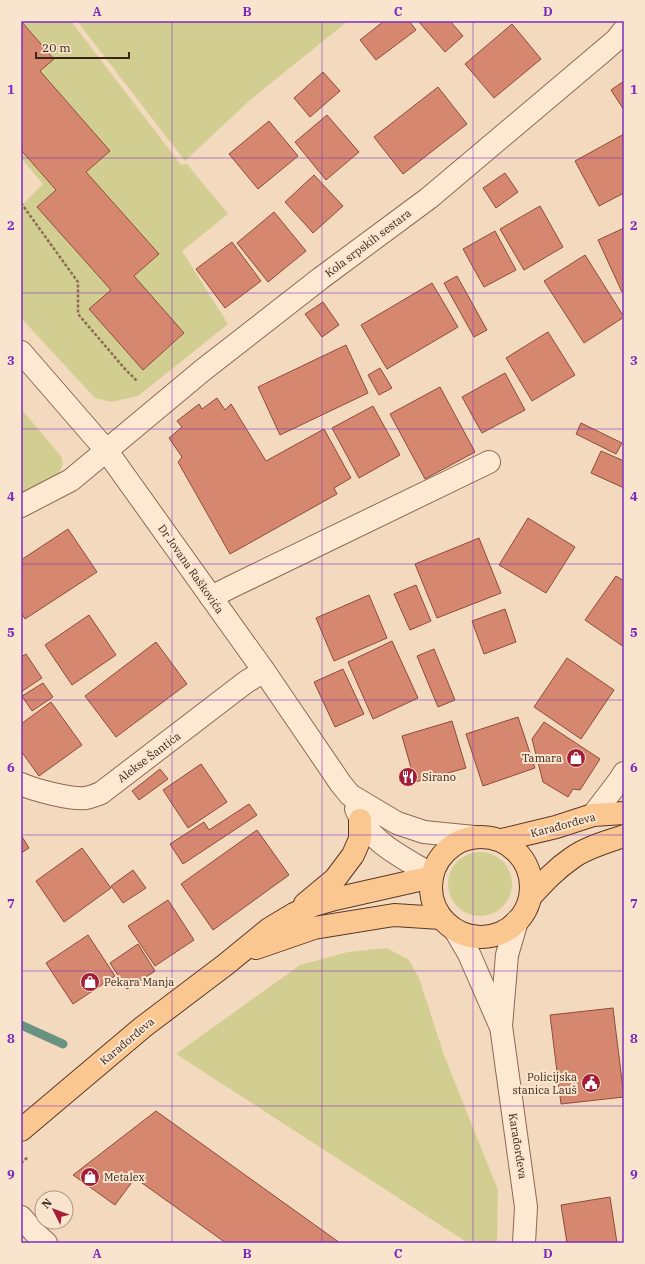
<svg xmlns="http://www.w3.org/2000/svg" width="645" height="1264" font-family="'IBM Plex Serif',serif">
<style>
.green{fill:#d2ce91}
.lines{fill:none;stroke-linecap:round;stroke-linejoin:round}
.stream{stroke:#689380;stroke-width:9}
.building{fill:#d5886f;stroke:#8f4b37}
.minor-casing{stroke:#8d6954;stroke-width:24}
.tertiary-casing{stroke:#8d6954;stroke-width:24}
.primary-casing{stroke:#5a3829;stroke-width:24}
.path{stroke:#8d6954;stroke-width:2.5;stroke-dasharray:3 2;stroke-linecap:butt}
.minor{stroke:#fde8d2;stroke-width:22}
.tertiary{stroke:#fde8d2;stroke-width:22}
.primary{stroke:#fbc791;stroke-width:22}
.grid{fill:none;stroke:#7b2cbf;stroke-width:1;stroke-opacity:0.55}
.labels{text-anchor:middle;stroke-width:4;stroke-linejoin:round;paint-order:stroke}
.street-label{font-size:11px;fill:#3b251b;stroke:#f9e5ce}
.poi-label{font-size:11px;fill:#3b251b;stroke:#f9e5ce;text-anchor:start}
.neatline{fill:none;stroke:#7b2cbf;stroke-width:1.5}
.grid-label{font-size:13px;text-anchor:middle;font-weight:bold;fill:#7b2cbf}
</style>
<rect width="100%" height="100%" fill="#f3dabe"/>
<g class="green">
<polygon points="21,21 71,21 181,165 187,164 228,214 182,251 228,324 138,396 111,402 95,398 21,318 21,206 43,184 21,158 21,150 56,190 37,207 111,290 89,309 143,370 184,334 134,276 158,254 86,172 110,151 40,71 54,58"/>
<polygon points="77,21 89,22 348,21 250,100 185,161"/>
<polygon points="21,409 61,456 63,464 58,475 21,493"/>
<circle cx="480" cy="884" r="32"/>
<polygon points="387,948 409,960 419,978 444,1055 498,1190 497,1243 468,1243 176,1054 300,965 348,952"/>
</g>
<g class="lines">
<polyline class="stream" points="21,1025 63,1044"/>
</g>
<g class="building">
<polygon points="21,21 54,59 40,71 110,151 86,172 159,254 134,276 184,333 143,370 89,309 111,290 37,207 56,190 21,150"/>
<polygon points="384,21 409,21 416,30 376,60 360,40"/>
<polygon points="420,21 450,21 463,36 445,52 419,22"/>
<polygon points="512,24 541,59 494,98 465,64"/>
<polygon points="323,72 340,91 310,117 294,98"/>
<polygon points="624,81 624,110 611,90"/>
<polygon points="438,87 467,124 403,174 374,137"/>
<polygon points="327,115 359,152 326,180 295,142"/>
<polygon points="269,121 298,156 258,189 229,154"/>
<polygon points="624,134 624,193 599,206 575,161"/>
<polygon points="505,173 518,192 496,208 483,188"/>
<polygon points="314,175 343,206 313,233 285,202"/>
<polygon points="540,206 563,247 524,270 500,229"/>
<polygon points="274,212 306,251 268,282 237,243"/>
<polygon points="624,228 624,291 622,292 598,240"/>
<polygon points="495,231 516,270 484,287 463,249"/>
<polygon points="232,242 261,281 225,308 196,269"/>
<polygon points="585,255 624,317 584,343 544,281"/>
<polygon points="457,276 487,330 474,337 444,283"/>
<polygon points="432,283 458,327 387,369 361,325"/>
<polygon points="323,302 339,325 322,337 305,314"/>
<polygon points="548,332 575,375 532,401 506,358"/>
<polygon points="346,345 368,393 280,435 258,387"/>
<polygon points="380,368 392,388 379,395 368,375"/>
<polygon points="505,373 525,410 482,433 462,397"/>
<polygon points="440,387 475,452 425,479 390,414"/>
<polygon points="217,398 225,410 231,404 266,461 324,429 351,478 334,488 337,494 230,554 178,462 182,457 169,438 182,427 177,421 199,404 202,409"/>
<polygon points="373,406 400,455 359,478 332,428"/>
<polygon points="581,423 622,443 616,454 576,434"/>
<polygon points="601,451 624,461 624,488 591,473"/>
<polygon points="528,518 575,547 546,593 499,565"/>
<polygon points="68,529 97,572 25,619 21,612 21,560"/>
<polygon points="479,538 501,593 437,618 415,564"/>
<polygon points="616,576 624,581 624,647 585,620"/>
<polygon points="416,585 431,621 410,630 394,594"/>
<polygon points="369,595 387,638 334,661 316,618"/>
<polygon points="505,609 516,642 484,654 472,621"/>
<polygon points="89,615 116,655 72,685 45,645"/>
<polygon points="392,641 418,698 373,719 348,662"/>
<polygon points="156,642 187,684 116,737 85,696"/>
<polygon points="434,649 455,700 438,707 417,656"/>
<polygon points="26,654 42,678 21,692 21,657"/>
<polygon points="567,658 614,690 581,739 534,707"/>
<polygon points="343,669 364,714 335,727 314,682"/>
<polygon points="43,683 53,697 32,711 22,696"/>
<polygon points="51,702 82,745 39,776 21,751 21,724"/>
<polygon points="518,717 535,768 483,786 466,734"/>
<polygon points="452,721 466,768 415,782 402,736"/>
<polygon points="544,722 600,759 580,790 573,789 568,797 543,782 532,739"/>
<polygon points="201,764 227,802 188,828 163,790"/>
<polygon points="160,769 168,779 139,800 132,791"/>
<polygon points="249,804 257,815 183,864 170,844 204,822 209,830"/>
<polygon points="257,830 289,875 213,930 181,884"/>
<polygon points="21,835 29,848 21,853"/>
<polygon points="82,848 111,888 64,922 36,881"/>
<polygon points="133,870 146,888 123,903 111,886"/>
<polygon points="168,900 194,940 155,966 128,926"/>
<polygon points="88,935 115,976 73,1004 46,963"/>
<polygon points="138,944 155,971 127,989 110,963"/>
<polygon points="613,1008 624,1097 561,1104 550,1015"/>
<polygon points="156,1111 340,1243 226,1243 135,1178 115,1205 73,1175"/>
<polygon points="610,1197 617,1243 567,1243 561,1205"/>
</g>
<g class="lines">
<defs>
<g id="minor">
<polyline points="21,506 71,480 203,370 321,278 429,198 602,52 616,40 624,30"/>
<polyline points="211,597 235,585 489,462"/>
<path d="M21,784C34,790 72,800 86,798C91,797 96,795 101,793L246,682L264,671"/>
<polyline points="593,815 619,781 624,773"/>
<polyline points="517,921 507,955 501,1026 526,1207 524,1243"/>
<polyline points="455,930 469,954 500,1025"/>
<polyline points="21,1217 38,1236 46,1243"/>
</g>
<g id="tertiary">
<polyline points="21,352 106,450 264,671 341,784 350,795 397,823 424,832 474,837"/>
<path d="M356,809C369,843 403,857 432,875"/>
</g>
<g id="primary">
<circle cx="481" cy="887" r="50"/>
<polyline points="502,840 556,827 593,815 624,813"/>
<path d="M531,896C544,882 556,869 572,858C587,847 607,842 624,836"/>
<polyline points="305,904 335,879 353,855 360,839 360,820"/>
<polyline points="256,948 314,928 394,915 441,918"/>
<polyline points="21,1130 143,1027 225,965 269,929 294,914 314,905 335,899 432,877"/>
</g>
</defs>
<use href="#minor" class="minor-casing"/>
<use href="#tertiary" class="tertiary-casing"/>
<use href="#primary" class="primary-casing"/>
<g class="path">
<polyline points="21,203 78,282 78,314 125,369 137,381"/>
<polyline points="21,1163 28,1157"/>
</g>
<use href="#minor" class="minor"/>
<use href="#tertiary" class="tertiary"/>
<use href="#primary" class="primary"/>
</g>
<path class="grid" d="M172,21V1243M322,21V1243M473,21V1243M21,158H624M21,293H624M21,429H624M21,564H624M21,700H624M21,835H624M21,971H624M21,1106H624"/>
<defs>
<symbol id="shop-disc" viewBox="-11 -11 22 22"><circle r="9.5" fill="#a31d36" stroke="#f9e5ce"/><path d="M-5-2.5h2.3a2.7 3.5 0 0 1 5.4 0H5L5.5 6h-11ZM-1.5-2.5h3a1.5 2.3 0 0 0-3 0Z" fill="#fff"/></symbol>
<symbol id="restaurant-disc" viewBox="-11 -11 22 22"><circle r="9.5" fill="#a31d36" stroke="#f9e5ce"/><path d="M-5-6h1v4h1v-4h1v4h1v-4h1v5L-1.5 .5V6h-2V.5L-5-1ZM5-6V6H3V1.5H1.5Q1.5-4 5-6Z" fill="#fff"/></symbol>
<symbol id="civic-disc" viewBox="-11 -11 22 22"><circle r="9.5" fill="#a31d36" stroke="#f9e5ce"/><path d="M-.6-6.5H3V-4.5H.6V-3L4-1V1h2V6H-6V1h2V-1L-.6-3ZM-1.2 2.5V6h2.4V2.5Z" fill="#fff"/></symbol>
</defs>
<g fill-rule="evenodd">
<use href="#shop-disc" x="565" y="747" width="22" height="22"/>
<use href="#restaurant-disc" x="397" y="766" width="22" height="22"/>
<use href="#shop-disc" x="79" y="971" width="22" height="22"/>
<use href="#civic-disc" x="580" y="1072" width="22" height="22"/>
<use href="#shop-disc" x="79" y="1166" width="22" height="22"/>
</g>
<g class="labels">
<g class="street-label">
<text transform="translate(368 243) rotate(-37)" y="4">Kola srpskih sestara</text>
<text transform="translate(191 569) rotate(55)" y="4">Dr Jovana Raškovića</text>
<text transform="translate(149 757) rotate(-37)" y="4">Alekse Šantića</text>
<text transform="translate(563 825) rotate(-15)" y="4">Karađorđeva</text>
<text transform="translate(127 1041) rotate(-40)" y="4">Karađorđeva</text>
<text transform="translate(518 1146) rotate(81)" y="4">Karađorđeva</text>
</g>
<g class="poi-label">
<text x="562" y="762" text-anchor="end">Tamara</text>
<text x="422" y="781">Sirano</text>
<text x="104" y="986">Pekara Manja</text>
<text x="577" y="1081" text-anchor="end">Policijska<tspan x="577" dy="13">stanica Lauš</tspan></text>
<text x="104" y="1181">Metalex</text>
</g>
</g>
<rect width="645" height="1264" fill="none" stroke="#f9e5ce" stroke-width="44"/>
<g transform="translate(54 1210) rotate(312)"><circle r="19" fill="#f9e5ce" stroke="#ad9886"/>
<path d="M0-3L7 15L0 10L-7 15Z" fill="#a31d36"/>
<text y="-6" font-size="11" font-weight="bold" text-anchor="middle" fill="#3b251b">N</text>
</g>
<path d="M36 52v6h93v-6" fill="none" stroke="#3b251b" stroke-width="2"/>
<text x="42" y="52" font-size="12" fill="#3b251b" stroke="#f9e5ce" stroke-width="3" paint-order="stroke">20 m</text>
<rect x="22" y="22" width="601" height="1220" class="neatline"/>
<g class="grid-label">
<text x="97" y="16">A</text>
<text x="247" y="16">B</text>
<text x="398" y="16">C</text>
<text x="548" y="16">D</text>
<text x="11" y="94">1</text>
<text x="634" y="94">1</text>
<text x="11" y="230">2</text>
<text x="634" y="230">2</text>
<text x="11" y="365">3</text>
<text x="634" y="365">3</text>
<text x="11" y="501">4</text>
<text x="634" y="501">4</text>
<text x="11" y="637">5</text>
<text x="634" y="637">5</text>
<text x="11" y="772">6</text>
<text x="634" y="772">6</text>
<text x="11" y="908">7</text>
<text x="634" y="908">7</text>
<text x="11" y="1043">8</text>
<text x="634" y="1043">8</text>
<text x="11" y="1179">9</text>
<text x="634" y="1179">9</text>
<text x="97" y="1258">A</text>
<text x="247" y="1258">B</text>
<text x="398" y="1258">C</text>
<text x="548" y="1258">D</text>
</g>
</svg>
